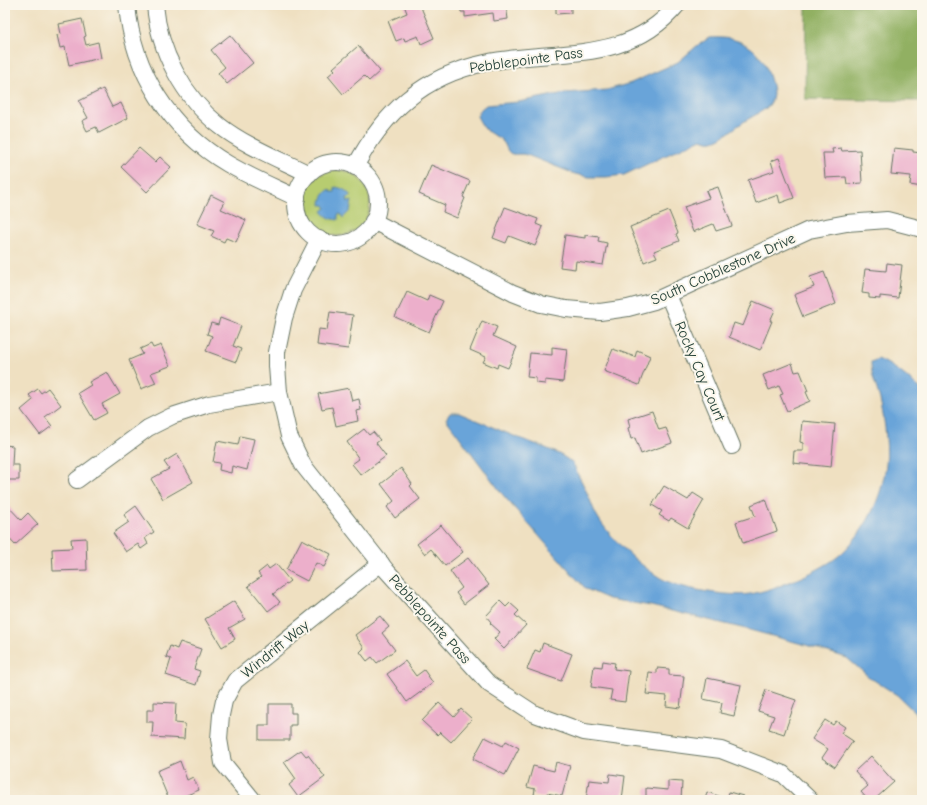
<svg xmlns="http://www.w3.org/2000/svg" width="927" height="805" font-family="'Comic Neue',sans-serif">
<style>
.green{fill:#b7cc70;stroke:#6b8452}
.forest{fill:#91b062;stroke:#58764b}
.water{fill:#69a4d9;stroke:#447086}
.building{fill:#ecafcb}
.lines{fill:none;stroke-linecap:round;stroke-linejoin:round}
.minor-casing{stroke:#687665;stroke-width:18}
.minor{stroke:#fff;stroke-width:16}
.labels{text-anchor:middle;stroke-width:4;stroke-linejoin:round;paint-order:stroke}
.street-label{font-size:15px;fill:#1f3d34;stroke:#fbf7ec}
</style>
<rect width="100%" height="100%" fill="#fbf7ec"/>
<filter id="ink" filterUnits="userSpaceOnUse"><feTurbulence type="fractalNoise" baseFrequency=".025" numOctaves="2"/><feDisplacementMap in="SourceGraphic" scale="8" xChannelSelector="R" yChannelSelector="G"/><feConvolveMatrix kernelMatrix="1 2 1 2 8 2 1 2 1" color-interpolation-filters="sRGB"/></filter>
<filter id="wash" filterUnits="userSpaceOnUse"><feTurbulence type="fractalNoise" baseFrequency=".012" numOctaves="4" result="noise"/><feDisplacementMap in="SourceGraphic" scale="16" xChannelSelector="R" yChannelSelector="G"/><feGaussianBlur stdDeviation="0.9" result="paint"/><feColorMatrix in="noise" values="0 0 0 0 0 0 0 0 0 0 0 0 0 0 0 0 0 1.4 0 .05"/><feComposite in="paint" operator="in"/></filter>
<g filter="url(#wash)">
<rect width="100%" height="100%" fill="#efe0c1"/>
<circle class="green" cx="337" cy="203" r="33"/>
<polygon class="forest" points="806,5 922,5 922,101 805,99"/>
<g class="water">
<path d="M709,38C740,36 761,47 770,78C772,85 775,94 771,102C770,104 768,107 765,109C758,114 749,118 742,123C732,129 724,138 713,141C709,142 705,140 701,139L624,175L606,177H589L575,174L527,155C522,153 516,155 512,154C506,152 507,146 503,142C500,137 494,136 490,133C484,130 480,122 477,116L480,110L486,105L518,102L565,93L607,90L631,83L678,62L698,45Z"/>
<path d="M335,187C342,188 346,190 351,196L347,198L348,202L352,201L350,211L343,218L341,214L338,215V220C331,219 326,217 322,211L326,208L325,205H321C321,198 324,193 330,189L331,192H335Z"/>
<path d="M878,359C895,366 909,379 922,390V719L897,695L869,677L847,658L806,645L746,629L651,606L609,599L586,589L575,577L503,495L446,419L450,413H459C476,420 492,427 509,434C525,441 561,451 573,464C575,466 576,470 577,473C584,485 589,497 594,510C604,533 638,564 659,577C677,589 729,597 750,594C775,590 824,570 842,553C865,531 880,502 885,471C889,452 885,423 881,404C878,389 871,377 871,362Z"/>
</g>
<g id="blocks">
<g class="building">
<polygon points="404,5 420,5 434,38 421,44 418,36 405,41 404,38 396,41 388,21 407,13"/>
<polygon points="460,5 506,5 508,19 494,21 493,13 465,17 465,12 461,12"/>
<polygon points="534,5 571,5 571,13 556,14 556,7 534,8"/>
<polygon points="82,19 86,36 84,37 86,45 98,42 101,58 69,65 65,47 60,48 57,35 61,34 59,24"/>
<polygon points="230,35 253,63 227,84 218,73 225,67 211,50"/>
<polygon points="358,46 380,71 369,81 364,76 343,94 328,76 335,70 333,68"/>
<polygon points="103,89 112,107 121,103 128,118 99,133 96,127 87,131 82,121 88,118 79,101"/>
<polygon points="139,148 155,162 160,157 171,167 147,192 121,167"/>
<polygon points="841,148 842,151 860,150 862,183 847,184 846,177 825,178 823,153 833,153 832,149"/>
<polygon points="894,148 913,150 913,152 922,153 922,187 910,185 911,176 891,174"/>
<polygon points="779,158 794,198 780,203 778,195 756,203 748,180 774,171 771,161"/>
<polygon points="431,165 470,181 463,197 465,198 457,218 443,212 445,205 419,194"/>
<polygon points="718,187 732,226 716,231 713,224 693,232 684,207 709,198 706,191"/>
<polygon points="211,195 225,202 221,209 246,220 236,242 226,238 224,242 211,236 214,231 197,224"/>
<polygon points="505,207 538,219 536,224 543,227 535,246 509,236 506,243 493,238"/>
<polygon points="669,211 678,233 676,234 679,241 654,251 657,257 644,262 630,227"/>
<polygon points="565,235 585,238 585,235 599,237 598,241 607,243 603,265 576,261 575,269 560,267"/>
<polygon points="887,263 902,265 898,298 880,296 880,299 869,298 869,294 862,293 865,269 886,271"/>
<polygon points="824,272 836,304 803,317 794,295 814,287 810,277"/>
<polygon points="407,292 427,301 429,295 443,301 429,332 395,317"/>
<polygon points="753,301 775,310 770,321 772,321 760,350 729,337 734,323 743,326"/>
<polygon points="330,312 353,315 348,349 317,345 319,329 327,330"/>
<polygon points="220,318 241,326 233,346 241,349 236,362 206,351 212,336 207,334 211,323 218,325"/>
<polygon points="482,321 497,327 493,336 517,347 508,368 498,364 497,368 483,362 486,357 470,350"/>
<polygon points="151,344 153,348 161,345 170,366 151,373 156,383 141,389 129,360 143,354 140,349"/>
<polygon points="552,347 567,349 563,382 545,380 545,384 536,383 536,378 527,377 530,353 552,355"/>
<polygon points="613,349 635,357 637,350 650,356 639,385 604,371"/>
<polygon points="792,363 795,372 800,371 808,391 806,392 810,401 787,411 780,395 783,394 779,386 769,390 763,375"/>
<polygon points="107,372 120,394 102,404 107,413 94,420 78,393 91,385 89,382"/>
<polygon points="48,388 61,405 45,417 52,426 40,435 21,410 33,400 29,395 38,389 41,393"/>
<polygon points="349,388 352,401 359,399 361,410 356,411 358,421 336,426 332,407 322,409 318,394"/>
<polygon points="652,411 659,430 666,428 672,443 641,454 635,438 631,439 628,428 630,427 628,419"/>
<polygon points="802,421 835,424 831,467 793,463 794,451 803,451 803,443 800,442"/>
<polygon points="364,429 369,435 373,432 380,440 376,443 386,456 361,475 352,464 359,459 347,442"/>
<polygon points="240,436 254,439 247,470 232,466 231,473 219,470 220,463 213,462 217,441 238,445"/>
<polygon points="5,445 13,446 12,465 19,465 19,480 5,480"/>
<polygon points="177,454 193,482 163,499 151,479 169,469 164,462"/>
<polygon points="401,468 412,484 410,486 420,499 395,518 387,507 394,501 381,484"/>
<polygon points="664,486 688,500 693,493 704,500 688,528 671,518 669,521 659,515 662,511 652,505"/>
<polygon points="766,499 777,531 743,543 736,522 755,516 751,505"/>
<polygon points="7,505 21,520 28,513 38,524 15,545 5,534 5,507"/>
<polygon points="136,506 154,532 145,538 148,544 141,549 138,544 126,552 113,533 129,522 124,515"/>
<polygon points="441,525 463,552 445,566 431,549 425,554 417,544"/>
<polygon points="86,538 87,570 53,571 52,549 72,548 71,539"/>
<polygon points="302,539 331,554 324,567 316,563 307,581 286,570"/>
<polygon points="468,558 489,585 464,604 456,593 462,588 450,571"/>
<polygon points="276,564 290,581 273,594 280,602 268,611 248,586 261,577 258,573 267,566 269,569"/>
<polygon points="234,601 245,619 229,628 235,639 222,647 205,619"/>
<polygon points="500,601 506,607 510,603 519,611 515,615 526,625 504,649 494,639 500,632 490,623 491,622 486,616"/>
<polygon points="380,616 389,627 382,633 395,650 377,663 372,657 367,661 360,652 364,648 355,635"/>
<polygon points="180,642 201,649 194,669 200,671 196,685 166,675 171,659 166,657 170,646 177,649"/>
<polygon points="543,643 572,654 561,681 527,669 535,650 540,652"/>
<polygon points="405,661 416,676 424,670 433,683 407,702 387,674"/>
<polygon points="603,661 615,663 614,669 629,671 625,702 610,700 612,690 591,687 594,666 602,667"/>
<polygon points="657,668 669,669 669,675 684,676 680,708 666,706 667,696 646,694 649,672 657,673"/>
<polygon points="707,678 741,685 734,716 720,713 722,703 703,699"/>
<polygon points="766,690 796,700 784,734 769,729 774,716 758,711"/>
<polygon points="154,702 176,703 175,723 185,724 184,739 152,737 153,722 147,722 147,710 154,710"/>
<polygon points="439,703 454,717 461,709 472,719 451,742 440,732 437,735 422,721"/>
<polygon points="269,704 291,704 291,713 296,713 296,725 290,725 290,740 259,740 259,725 269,725"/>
<polygon points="825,720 833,725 836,721 845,727 841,733 853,741 835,767 822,758 828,749 812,739"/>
<polygon points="485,737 503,746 506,741 519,748 505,775 473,759"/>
<polygon points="301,750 306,756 308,755 325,777 298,797 289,785 296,779 284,762"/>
<polygon points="871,756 894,782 874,800 868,800 861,792 868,786 855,771"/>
<polygon points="180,761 187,780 193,777 199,790 175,800 169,800 157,771"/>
<polygon points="556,762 570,766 562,796 547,793 545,798 534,795 535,789 527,787 533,766 554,771"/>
<polygon points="610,774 625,776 622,800 586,800 589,780 609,782"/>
<polygon points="668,781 682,782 681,800 646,800 646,788 668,790"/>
<polygon points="707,792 727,799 729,792 743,796 741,800 705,800"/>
</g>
</g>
</g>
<g filter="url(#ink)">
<use href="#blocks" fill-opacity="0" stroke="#687665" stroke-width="1"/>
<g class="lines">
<defs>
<g id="minor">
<path d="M127,5C133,72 170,130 228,164C250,177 274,187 297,198"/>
<path d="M155,5C159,51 183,97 220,126C244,145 281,160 309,174"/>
<circle cx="337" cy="203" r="41"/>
<path d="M355,167C384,112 423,76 485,63C553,48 627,66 677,5"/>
<polyline points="373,221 513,293 541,304 566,309 600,312 628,308 654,301 809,230 847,223 887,220 922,229"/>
<polyline points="319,239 293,290 284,318 277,352 277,366 279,392 289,436 303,465 386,570 489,684 535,714 584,732 721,750 783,774 810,800"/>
<polyline points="668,295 732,446"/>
<polyline points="77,480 148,428 172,416 209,404 279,392"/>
<polyline points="253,800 223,763 219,739 221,715 224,701 235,681 381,563"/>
</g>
</defs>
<use href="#minor" class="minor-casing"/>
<use href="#minor" class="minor"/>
</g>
</g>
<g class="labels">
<g class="street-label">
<text transform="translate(526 60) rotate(-8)" y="5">Pebblepointe Pass</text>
<text transform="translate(723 269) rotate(-24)" y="5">South Cobblestone Drive</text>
<text transform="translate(700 371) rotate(67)" y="5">Rocky Cay Court</text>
<text transform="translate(430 619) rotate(48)" y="5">Pebblepointe Pass</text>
<text transform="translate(275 649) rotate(-39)" y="5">Windrift Way</text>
</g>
</g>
<rect width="927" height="805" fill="none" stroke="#fbf7ec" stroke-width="20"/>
</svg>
